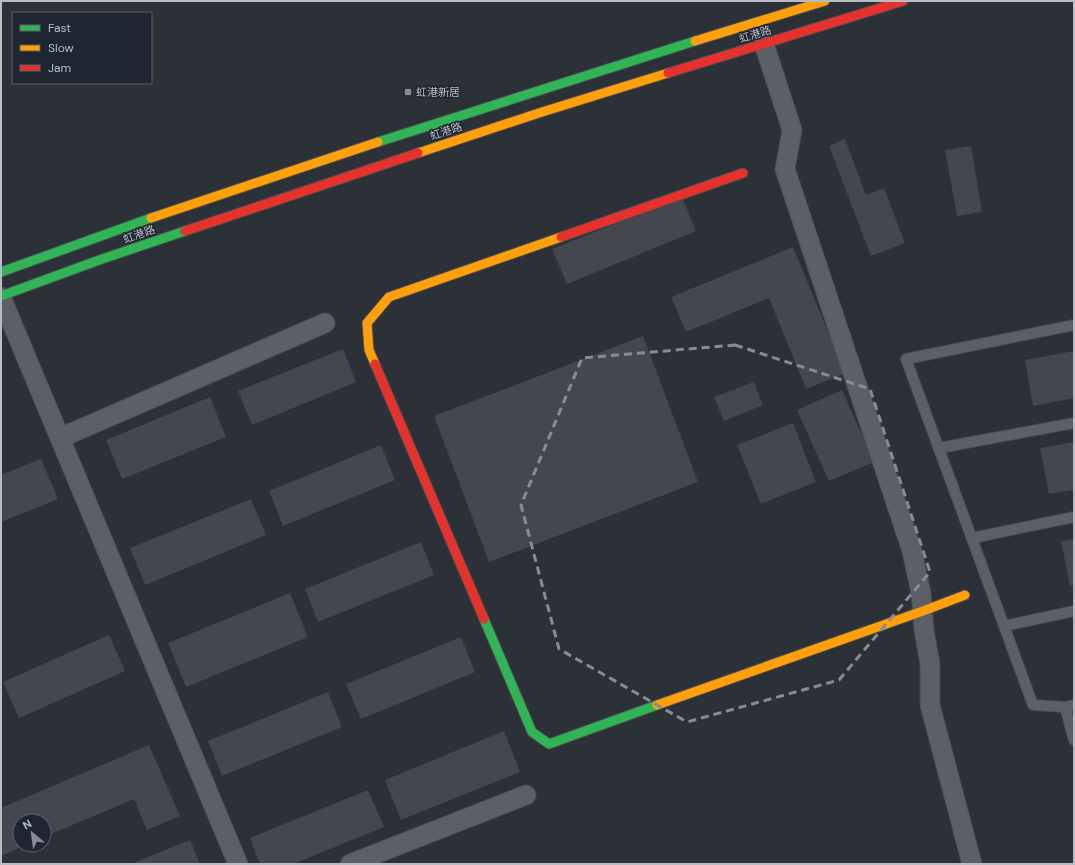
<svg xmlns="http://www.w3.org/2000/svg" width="1075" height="865" font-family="'DM Sans','Noto Sans SC',sans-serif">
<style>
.building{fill:#44474d}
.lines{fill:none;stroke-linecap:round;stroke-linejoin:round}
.lane-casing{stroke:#484b50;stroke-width:12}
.street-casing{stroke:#484b50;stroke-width:21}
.fast-casing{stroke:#484b50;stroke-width:11}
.slow-casing{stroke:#484b50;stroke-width:11}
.jam-casing{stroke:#484b50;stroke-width:11}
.lane{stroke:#5c5f65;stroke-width:10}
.street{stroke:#5c5f65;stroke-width:19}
.fast{stroke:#30b455;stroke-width:9}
.slow{stroke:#ff9f0a;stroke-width:9}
.jam{stroke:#e5322d;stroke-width:9}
.marked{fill:none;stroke:#868b95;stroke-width:3;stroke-dasharray:8 5;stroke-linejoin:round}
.poi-dot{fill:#868b95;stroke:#202631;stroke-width:1.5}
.labels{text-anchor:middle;stroke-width:3;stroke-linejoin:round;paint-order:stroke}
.street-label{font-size:11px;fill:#b7bcc7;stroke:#202631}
.poi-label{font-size:11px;fill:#b7bcc7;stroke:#202631;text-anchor:start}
</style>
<rect width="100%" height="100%" fill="#2c3037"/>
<g class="building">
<polygon points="845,139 866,195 884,188 905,243 871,256 829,146"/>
<polygon points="971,146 982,212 957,216 945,150"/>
<polygon points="682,197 696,231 567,284 552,249"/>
<polygon points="793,247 845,373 806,389 769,298 686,332 671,297"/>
<polygon points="643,336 698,482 489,562 434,416"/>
<polygon points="343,349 356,382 252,425 238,391"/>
<polygon points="1074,351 1074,398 1033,406 1025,360"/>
<polygon points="754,382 763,405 724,421 714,397"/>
<polygon points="842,390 874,462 829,481 797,410"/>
<polygon points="210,397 226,437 122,479 106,440"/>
<polygon points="793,423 816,482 761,504 737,445"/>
<polygon points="1074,442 1074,490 1049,494 1040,448"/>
<polygon points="381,445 395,480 283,526 269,491"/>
<polygon points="41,459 58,499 1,522 1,475"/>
<polygon points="251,499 266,535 145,585 130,548"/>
<polygon points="1074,539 1074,585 1070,586 1061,541"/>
<polygon points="421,542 434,575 318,622 305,589"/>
<polygon points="290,593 308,637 186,687 168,643"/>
<polygon points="109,635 125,671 19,718 3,682"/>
<polygon points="461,637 475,672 361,719 346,684"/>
<polygon points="328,692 342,727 222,776 208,741"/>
<polygon points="504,731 520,772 401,820 385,780"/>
<polygon points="149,745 180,816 147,830 134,799 44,837 44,821 20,821 20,845 26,845 1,856 1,808"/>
<polygon points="368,790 384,827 293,864 260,864 250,838"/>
<polygon points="190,840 200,864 131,864"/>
</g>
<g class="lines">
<defs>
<g id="lane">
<polyline points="1074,325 906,359 1033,705 1065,707 1074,705"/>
<polyline points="939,448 1074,423"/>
<polyline points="972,538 1074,517"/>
<polyline points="1004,626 1074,611"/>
<polyline points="1065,707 1074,740"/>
</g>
<g id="street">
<polyline points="764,44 792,130 785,169 912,551 921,593 924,630 930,664 930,705 972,864"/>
<polyline points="1,297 238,864"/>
<polyline points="60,438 325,323"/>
<polyline points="350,864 526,795"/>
</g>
<g id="fast">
<polyline points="378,142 695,41"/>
<polyline points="1,272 151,218"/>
<polyline points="1,296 102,259 185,231"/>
<polyline points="484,619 532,732 549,744 657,705"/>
</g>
<g id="slow">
<polyline points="695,41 825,1"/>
<polyline points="418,153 542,112 668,73"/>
<polyline points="151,218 378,142"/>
<polyline points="375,364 369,350 367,323 389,297 561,237"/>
<polyline points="657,705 923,611 965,595"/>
</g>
<g id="jam">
<polyline points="668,73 903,1"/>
<polyline points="185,231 418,153"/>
<polyline points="561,237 743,173"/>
<polyline points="375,364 484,619"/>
</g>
</defs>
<use href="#lane" class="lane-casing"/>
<use href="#street" class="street-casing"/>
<use href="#fast" class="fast-casing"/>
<use href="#slow" class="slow-casing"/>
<use href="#jam" class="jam-casing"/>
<use href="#lane" class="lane"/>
<use href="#street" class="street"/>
<use href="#fast" class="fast"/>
<use href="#slow" class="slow"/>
<use href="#jam" class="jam"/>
</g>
<path class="marked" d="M735,345L870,389L930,572L839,680L687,722L559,649L521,505L582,358Z"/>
<rect class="poi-dot" x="404" y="88" width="8" height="8" rx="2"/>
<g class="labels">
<g class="street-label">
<text transform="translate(755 34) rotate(-17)" y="4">虹港路</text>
<text transform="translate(446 131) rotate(-18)" y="4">虹港路</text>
<text transform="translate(139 234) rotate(-19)" y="4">虹港路</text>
</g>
<g class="poi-label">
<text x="416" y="96">虹港新居</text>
</g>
</g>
<rect width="1075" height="865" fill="none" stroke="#b7bcc7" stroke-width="4"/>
<rect x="12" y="12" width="140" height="72" fill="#202631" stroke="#5c626d"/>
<rect x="20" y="25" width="20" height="6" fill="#30b455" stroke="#5c626d"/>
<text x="48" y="32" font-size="12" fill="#b7bcc7">Fast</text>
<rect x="20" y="45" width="20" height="6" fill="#ff9f0a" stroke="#5c626d"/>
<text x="48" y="52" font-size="12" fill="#b7bcc7">Slow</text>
<rect x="20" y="65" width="20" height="6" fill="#e5322d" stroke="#5c626d"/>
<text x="48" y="72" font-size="12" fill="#b7bcc7">Jam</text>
<g transform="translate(32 833) rotate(331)"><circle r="19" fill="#202631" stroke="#5c626d"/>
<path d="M0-3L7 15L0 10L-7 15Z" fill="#868b95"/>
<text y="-6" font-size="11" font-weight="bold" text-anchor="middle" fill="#b7bcc7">N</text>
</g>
</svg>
